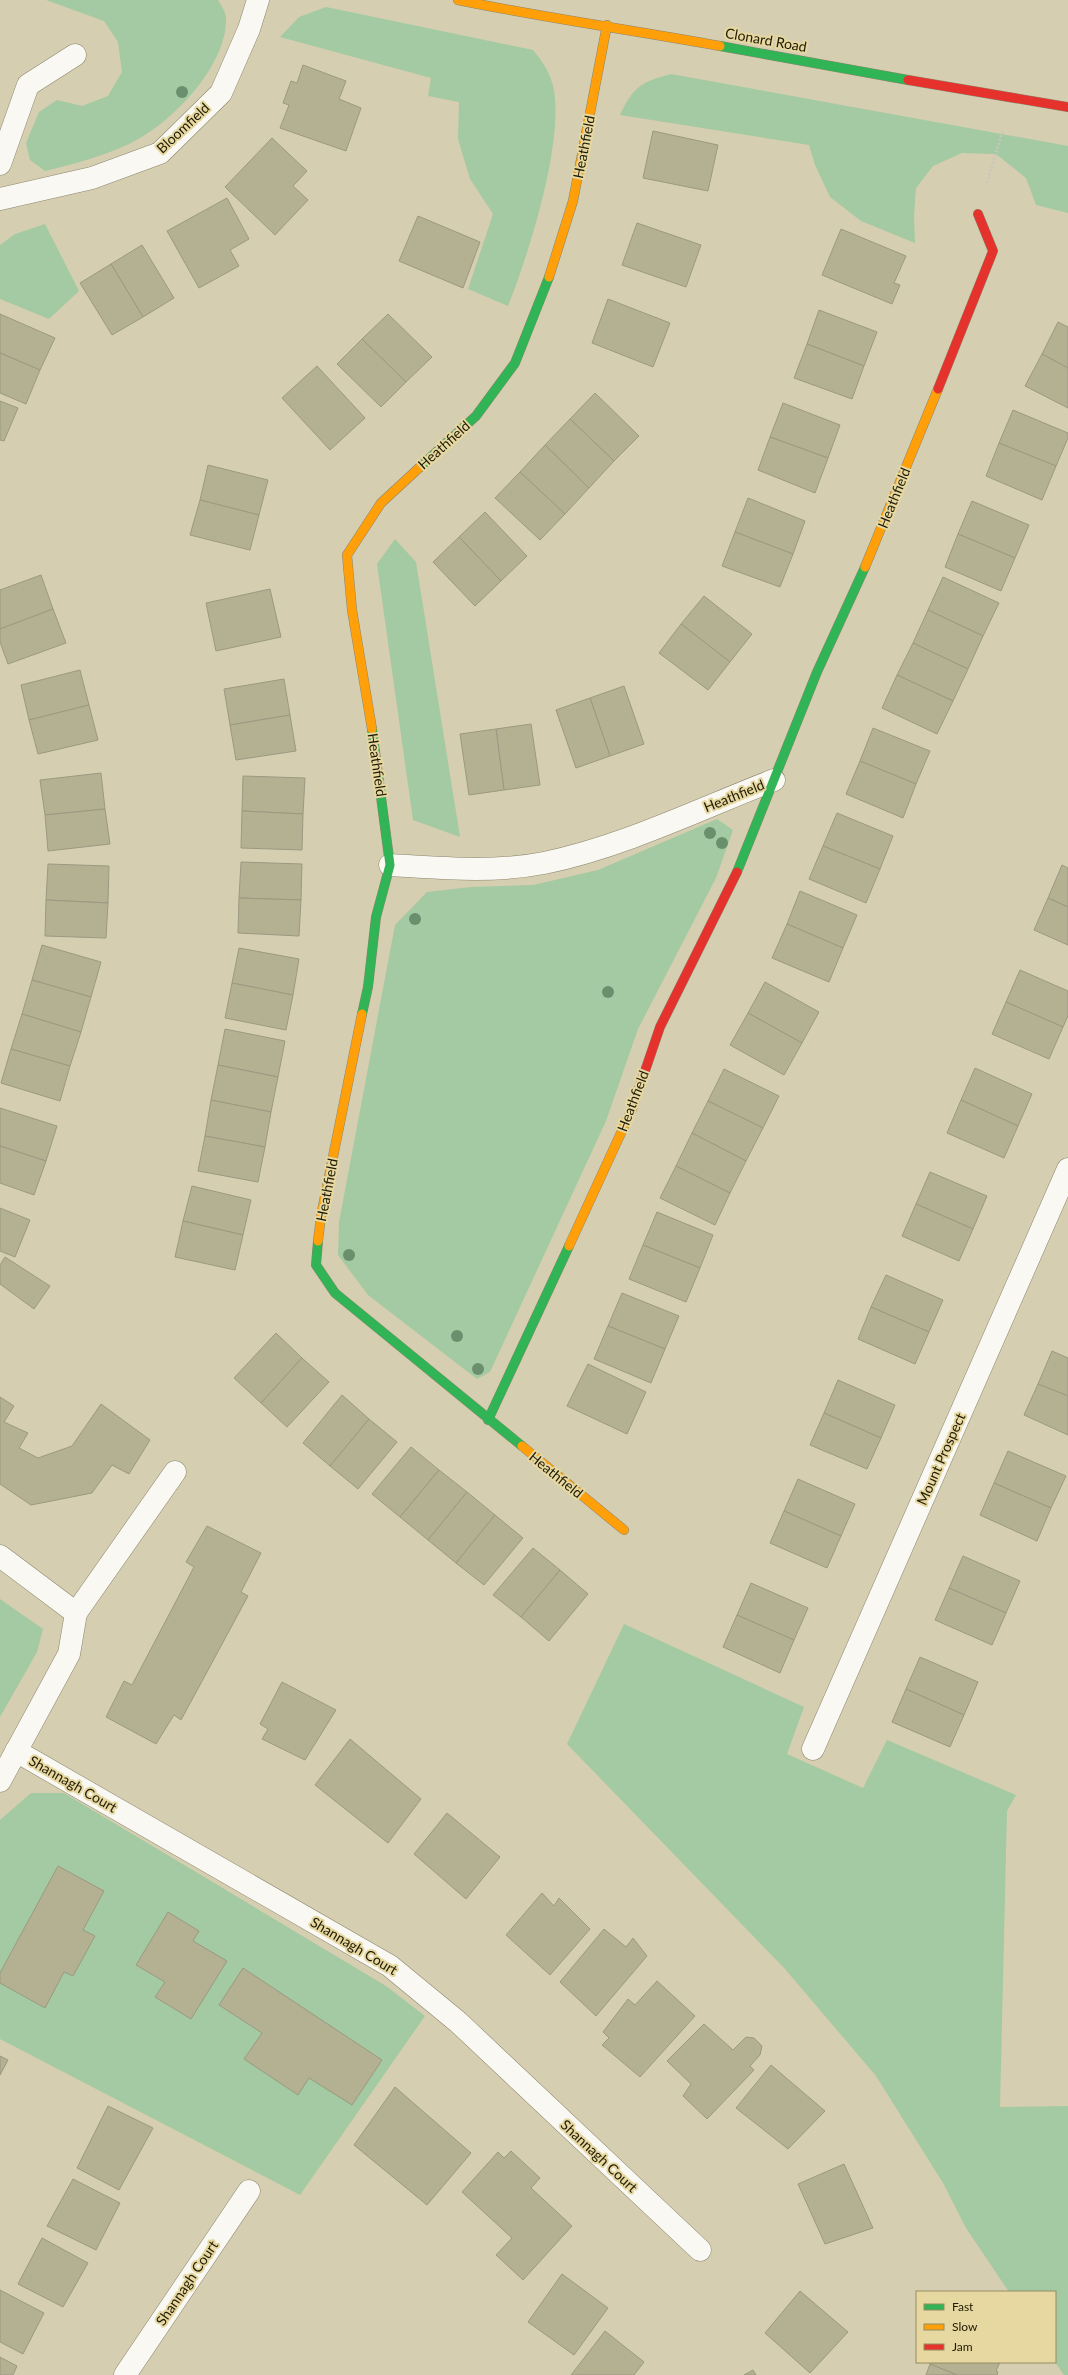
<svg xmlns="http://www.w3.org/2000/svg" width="1068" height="2375" font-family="Lato,sans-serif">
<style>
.green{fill:#a3caa2}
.building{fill:#b3b191;stroke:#9b9982}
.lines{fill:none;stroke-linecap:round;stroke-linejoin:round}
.street-casing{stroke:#8c866e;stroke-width:23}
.fast-casing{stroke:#8c866e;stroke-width:10}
.slow-casing{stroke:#8c866e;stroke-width:10}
.jam-casing{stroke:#8c866e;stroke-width:10}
.path{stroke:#c9c6be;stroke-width:2.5;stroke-dasharray:2 2;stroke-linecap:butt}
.street{stroke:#f9f8f3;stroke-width:22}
.fast{stroke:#30b455;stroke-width:9}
.slow{stroke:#ff9f0a;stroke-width:9}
.jam{stroke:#e5322d;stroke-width:9}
.tree{fill:#6a8f6d}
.labels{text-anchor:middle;stroke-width:4;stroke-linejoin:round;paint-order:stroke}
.street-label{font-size:14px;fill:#1f1a04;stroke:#e6d8a0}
</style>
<rect width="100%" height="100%" fill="#d6ceb0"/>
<g class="green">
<path d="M46,0H218C221,5 225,11 226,17C228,65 172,123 131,143C103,156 75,164 45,171L30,160L26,143L39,112L57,100L82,106L108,96L122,72L118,42L104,21Z"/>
<path d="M326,7L533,50C543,62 551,74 554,90C563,146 529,253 508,306L468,289L493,214L470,179L458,139L459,102L428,96L431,78L280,37L299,17Z"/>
<path d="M671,74L1068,146V213L1036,205L1026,178L996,154L962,153L933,166L916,188L914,215L915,243L861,221L830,197L815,165L809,145L620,115C633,87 641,82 671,74Z"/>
<polygon points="45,224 79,291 49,319 0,299 0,245 15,234"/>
<polygon points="395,539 416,562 460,837 413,820 377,564"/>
<polygon points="717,819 733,830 716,878 638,1029 606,1121 490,1372 477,1379 368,1295 338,1255 339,1222 395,925 427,892 471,887 533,885 598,870"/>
<polygon points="0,1599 43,1629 37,1652 0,1717"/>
<polygon points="624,1624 804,1707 787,1754 863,1788 887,1740 1016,1795 1007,1811 1000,2107 1068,2106 1068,2375 1064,2375 1055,2362 1055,2292 1009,2292 966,2228 943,2183 876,2076 785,1969 567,1744"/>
<polygon points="31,1793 64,1793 386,1986 425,2016 300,2195 0,2039 0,1820"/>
</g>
<g class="building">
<polygon points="303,65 346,81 339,99 361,108 346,151 280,128 289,105 283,103 291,81 297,83"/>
<polygon points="653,131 718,145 708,191 643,178"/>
<polygon points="272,138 307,171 293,186 308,200 275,235 225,187"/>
<polygon points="227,198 249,239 230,250 239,266 199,288 167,231"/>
<polygon points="418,216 480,242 463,288 399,261"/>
<polygon points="637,223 701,245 686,287 622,265"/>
<polygon points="841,229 906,256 894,283 900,285 892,304 822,275"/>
<polygon points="142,245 174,298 143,317 111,264"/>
<polygon points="111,264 143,317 112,335 80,283"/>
<polygon points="608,299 670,323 653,367 592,343"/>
<polygon points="819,310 877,332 864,366 807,344"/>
<polygon points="0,314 55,338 40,370 0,353"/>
<polygon points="388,314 432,357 406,382 362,339"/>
<polygon points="1058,322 1068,327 1068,368 1042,354"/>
<polygon points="362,339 406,382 381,407 337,364"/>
<polygon points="807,344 864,366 852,399 794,378"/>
<polygon points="0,353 40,370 26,404 0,393"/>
<polygon points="1042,354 1068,368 1068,408 1025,386"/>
<polygon points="317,366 365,418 330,450 282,398"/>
<polygon points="595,393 639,436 614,461 570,419"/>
<polygon points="0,401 18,408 4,441 0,440"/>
<polygon points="783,403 840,425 828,458 770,437"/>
<polygon points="1013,410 1068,433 1068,438 1056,466 999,443"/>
<polygon points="570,419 614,461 589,488 545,445"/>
<polygon points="770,437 828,458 815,493 758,470"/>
<polygon points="999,443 1056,466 1042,500 986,476"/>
<polygon points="545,445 589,488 565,514 520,472"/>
<polygon points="208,465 268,480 259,515 200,500"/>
<polygon points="520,472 565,514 540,540 495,498"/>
<polygon points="748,498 805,521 793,554 735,532"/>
<polygon points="200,500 259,515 250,550 190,535"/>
<polygon points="972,501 1029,525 1015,558 958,534"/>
<polygon points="485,512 527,556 501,581 459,537"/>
<polygon points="735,532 793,554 780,587 722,566"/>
<polygon points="958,534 1015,558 1001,591 945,567"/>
<polygon points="459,537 501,581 475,606 433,562"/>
<polygon points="41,575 53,609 0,629 0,590"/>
<polygon points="943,577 999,603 983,636 928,610"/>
<polygon points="270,589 281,637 216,651 206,603"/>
<polygon points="704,596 752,634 730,662 681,624"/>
<polygon points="53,609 66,643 8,664 0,642 0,629"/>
<polygon points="928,610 983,636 968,669 913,643"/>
<polygon points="681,624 730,662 708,690 659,653"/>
<polygon points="913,643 968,669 953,701 897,675"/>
<polygon points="80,670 89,705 29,720 21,685"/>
<polygon points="897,675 953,701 937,734 882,708"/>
<polygon points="284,679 290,715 230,725 224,689"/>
<polygon points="624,686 644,744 610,756 590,698"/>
<polygon points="590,698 610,756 576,768 556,710"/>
<polygon points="89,705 98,740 38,754 29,720"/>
<polygon points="290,715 296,751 236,760 230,725"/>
<polygon points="531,724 540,785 504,790 496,729"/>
<polygon points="873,728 930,751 916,784 860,761"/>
<polygon points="496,729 504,790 469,795 460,734"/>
<polygon points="860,761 916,784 903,818 846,794"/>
<polygon points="101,773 105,809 45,815 40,780"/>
<polygon points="243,776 305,778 303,814 242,811"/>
<polygon points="105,809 110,844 48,851 45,815"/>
<polygon points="242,811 303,814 302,850 241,848"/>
<polygon points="837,813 893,836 880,869 823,846"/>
<polygon points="823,846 880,869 866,903 809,879"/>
<polygon points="241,862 302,864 301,900 239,898"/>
<polygon points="48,864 109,866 108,903 46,900"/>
<polygon points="1062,865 1068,868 1068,907 1048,898"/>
<polygon points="800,891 857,915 843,948 787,924"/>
<polygon points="239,898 301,900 299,936 238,933"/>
<polygon points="1048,898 1068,907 1068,945 1034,930"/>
<polygon points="46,900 108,903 106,938 45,936"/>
<polygon points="787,924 843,948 829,982 772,958"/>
<polygon points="42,945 101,962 91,997 32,980"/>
<polygon points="239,948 299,959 293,995 232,983"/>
<polygon points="1020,970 1068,991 1068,1016 1063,1027 1006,1002"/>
<polygon points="32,980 91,997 81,1032 22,1014"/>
<polygon points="765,982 819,1012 802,1043 748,1013"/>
<polygon points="232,983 293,995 286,1030 225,1018"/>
<polygon points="1006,1002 1063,1027 1049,1059 992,1034"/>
<polygon points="748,1013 802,1043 784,1075 730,1045"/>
<polygon points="22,1014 81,1032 70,1066 11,1049"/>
<polygon points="225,1029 285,1041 278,1077 218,1065"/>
<polygon points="11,1049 70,1066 60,1101 1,1083"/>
<polygon points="218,1065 278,1077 271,1112 211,1100"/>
<polygon points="975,1068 1032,1094 1018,1126 961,1100"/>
<polygon points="724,1069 779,1096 763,1128 708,1101"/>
<polygon points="211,1100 271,1112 265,1147 205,1136"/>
<polygon points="961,1100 1018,1126 1004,1158 947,1133"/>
<polygon points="708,1101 763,1128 746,1161 692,1133"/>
<polygon points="0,1108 57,1126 46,1161 0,1146"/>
<polygon points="692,1133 746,1161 730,1193 676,1166"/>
<polygon points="205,1136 265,1147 258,1182 198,1171"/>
<polygon points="0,1146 46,1161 34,1195 0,1183"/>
<polygon points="676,1166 730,1193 715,1225 660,1198"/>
<polygon points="930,1172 987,1196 973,1229 916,1204"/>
<polygon points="192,1186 251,1200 243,1235 183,1221"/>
<polygon points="916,1204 973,1229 959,1261 902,1236"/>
<polygon points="0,1208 30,1220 15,1257 0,1251"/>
<polygon points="657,1212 713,1235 700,1268 643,1245"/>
<polygon points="183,1221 243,1235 235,1270 175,1257"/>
<polygon points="643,1245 700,1268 686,1302 629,1279"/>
<polygon points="5,1257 50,1286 34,1309 0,1284 0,1265"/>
<polygon points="886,1275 943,1300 929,1332 871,1307"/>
<polygon points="622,1293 679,1316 665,1349 608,1326"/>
<polygon points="871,1307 929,1332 915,1364 858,1339"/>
<polygon points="608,1326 665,1349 651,1383 594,1359"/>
<polygon points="276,1333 302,1358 261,1403 234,1378"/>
<polygon points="1052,1351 1068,1358 1068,1396 1038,1384"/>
<polygon points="302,1358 329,1382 287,1427 261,1403"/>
<polygon points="588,1364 646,1392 627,1434 567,1406"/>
<polygon points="838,1380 895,1405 881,1438 824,1413"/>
<polygon points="1038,1384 1068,1396 1068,1435 1024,1415"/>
<polygon points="342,1395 369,1419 330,1466 303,1443"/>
<polygon points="0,1397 14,1406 4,1422 28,1433 19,1448 38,1458 72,1446 101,1404 150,1440 129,1474 112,1465 92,1493 31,1505 0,1484"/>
<polygon points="824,1413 881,1438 867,1469 810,1445"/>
<polygon points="369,1419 397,1442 358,1489 330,1466"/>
<polygon points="411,1447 439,1470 400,1517 372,1494"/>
<polygon points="1008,1451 1066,1476 1051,1508 994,1483"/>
<polygon points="439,1470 467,1492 428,1540 400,1517"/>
<polygon points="798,1479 855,1504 841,1536 784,1511"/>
<polygon points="994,1483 1051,1508 1037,1541 980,1515"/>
<polygon points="467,1492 495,1515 456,1563 428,1540"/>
<polygon points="784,1511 841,1536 827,1568 770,1543"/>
<polygon points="495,1515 523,1538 484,1585 456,1563"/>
<polygon points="207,1526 261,1553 241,1592 248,1596 181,1720 174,1715 156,1744 106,1717 124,1681 132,1685 194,1567 186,1562"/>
<polygon points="533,1548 560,1570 521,1617 493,1595"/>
<polygon points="963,1556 1020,1581 1006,1613 949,1588"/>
<polygon points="560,1570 588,1594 549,1641 521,1617"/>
<polygon points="751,1583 808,1608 794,1640 737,1615"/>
<polygon points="949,1588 1006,1613 992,1645 935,1620"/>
<polygon points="737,1615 794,1640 780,1673 723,1647"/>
<polygon points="920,1657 978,1682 964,1715 906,1689"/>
<polygon points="282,1682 336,1710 305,1760 262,1739 268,1729 260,1724"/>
<polygon points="906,1689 964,1715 950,1747 892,1722"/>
<polygon points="350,1739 421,1799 388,1843 315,1785"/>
<polygon points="447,1813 500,1857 466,1899 414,1854"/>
<polygon points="58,1866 104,1891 83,1930 95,1936 73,1976 64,1972 45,2008 0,1983 0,1973"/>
<polygon points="542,1893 554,1906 559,1898 590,1929 550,1975 506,1935"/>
<polygon points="168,1912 199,1931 193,1941 227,1961 191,2019 155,1997 165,1982 136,1965"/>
<polygon points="604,1929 626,1947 633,1938 647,1956 596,2016 560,1982"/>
<polygon points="243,1968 382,2060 352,2105 309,2078 298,2095 244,2059 262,2033 219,2005"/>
<polygon points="657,1981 695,2016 640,2077 602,2045 609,2038 603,2032 628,1999 635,2005"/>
<polygon points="704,2024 733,2050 746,2037 754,2038 762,2046 760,2055 750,2066 754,2070 707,2119 683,2096 691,2084 667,2061"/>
<polygon points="0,2056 8,2060 0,2075"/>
<polygon points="771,2065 825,2111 788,2149 736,2108"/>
<polygon points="395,2087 471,2153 427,2205 354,2145"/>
<polygon points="108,2106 153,2128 119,2190 77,2168"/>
<polygon points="511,2151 540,2178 531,2188 572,2226 523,2280 496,2255 512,2238 462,2192 498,2152 504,2158"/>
<polygon points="844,2164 873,2228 825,2244 798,2184"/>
<polygon points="73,2179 120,2203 96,2250 47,2226"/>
<polygon points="42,2238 88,2263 63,2307 18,2284"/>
<polygon points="562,2274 608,2308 574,2355 528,2322"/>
<polygon points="0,2290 44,2313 23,2354 0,2342"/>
<polygon points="800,2291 848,2332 810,2373 765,2333"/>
<polygon points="605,2331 644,2362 634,2375 571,2375"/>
<polygon points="0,2357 17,2366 13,2375 0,2375"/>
<polygon points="931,2362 1000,2362 996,2371 998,2372 997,2375 957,2375 930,2364"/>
<polygon points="930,2364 957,2375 926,2375"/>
<polygon points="753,2370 756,2375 744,2375"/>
</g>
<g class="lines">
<defs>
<g id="street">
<polyline points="0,164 28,85 75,55"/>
<polyline points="0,199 92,178 160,153 221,93 249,29 258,0"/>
<path d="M390,865C441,868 493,873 544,863C622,847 700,809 774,780"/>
<polyline points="0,1556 76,1613 69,1654 0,1781"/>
<polyline points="76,1613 175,1472"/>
<polyline points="813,1749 1068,1169"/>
<polyline points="16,1751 390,1966 458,2022 700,2250"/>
<polyline points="125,2375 249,2191"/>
</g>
<g id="fast">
<polyline points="720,46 908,80"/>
<polyline points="420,467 476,416 515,363 549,277"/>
<polyline points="737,872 817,672 865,567"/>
<polyline points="362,1014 368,987 376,917 390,865 372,729"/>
<polyline points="318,1241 316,1265 335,1293 522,1446"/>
<polyline points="488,1420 569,1246"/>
</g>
<g id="slow">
<path d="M458,0C545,18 633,30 720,46"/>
<polyline points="549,277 573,201 607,25"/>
<polyline points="865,567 938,389"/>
<polyline points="372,729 352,610 347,555 381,503 420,467"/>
<polyline points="318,1241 321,1216 362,1014"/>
<polyline points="569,1246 632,1109"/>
<polyline points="522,1446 624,1530"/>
</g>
<g id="jam">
<polyline points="908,80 1068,107"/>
<polyline points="938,389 993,251 978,214"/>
<polyline points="632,1109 660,1027 737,872"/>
</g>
</defs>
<use href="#street" class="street-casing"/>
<use href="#fast" class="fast-casing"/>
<use href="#slow" class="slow-casing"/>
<use href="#jam" class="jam-casing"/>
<polyline class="path" points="987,183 1003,130"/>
<use href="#street" class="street"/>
<use href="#fast" class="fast"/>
<use href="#slow" class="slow"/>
<use href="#jam" class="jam"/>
</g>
<g class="tree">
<circle cx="182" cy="92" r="6"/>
<circle cx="710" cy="833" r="6"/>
<circle cx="722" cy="843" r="6"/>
<circle cx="415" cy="919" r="6"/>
<circle cx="608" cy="992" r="6"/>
<circle cx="349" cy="1255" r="6"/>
<circle cx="457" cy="1336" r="6"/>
<circle cx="478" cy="1369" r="6"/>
</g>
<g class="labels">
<g class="street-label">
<text transform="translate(766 40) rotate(10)" y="5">Clonard Road</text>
<text transform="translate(183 128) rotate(-43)" y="5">Bloomfield</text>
<text transform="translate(584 147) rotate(-79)" y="5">Heathfield</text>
<text transform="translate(444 445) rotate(-42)" y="5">Heathfield</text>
<text transform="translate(894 498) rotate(-68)" y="5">Heathfield</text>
<text transform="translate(377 765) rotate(82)" y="5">Heathfield</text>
<text transform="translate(734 796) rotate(-22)" y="5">Heathfield</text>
<text transform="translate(633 1101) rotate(-69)" y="5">Heathfield</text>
<text transform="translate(327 1190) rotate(-79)" y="5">Heathfield</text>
<text transform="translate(941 1459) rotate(-66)" y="5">Mount Prospect</text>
<text transform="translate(556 1475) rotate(39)" y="5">Heathfield</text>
<text transform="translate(73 1784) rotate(30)" y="5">Shannagh Court</text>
<text transform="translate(354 1946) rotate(31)" y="5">Shannagh Court</text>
<text transform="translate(599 2156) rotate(43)" y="5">Shannagh Court</text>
<text transform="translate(187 2283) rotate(-56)" y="5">Shannagh Court</text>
</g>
</g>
<rect x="916" y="2291" width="140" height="72" fill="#e6d8a0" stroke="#968c62"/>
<rect x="924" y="2304" width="20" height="6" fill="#30b455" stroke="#968c62"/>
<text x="952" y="2311" font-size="12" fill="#1f1a04">Fast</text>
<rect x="924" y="2324" width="20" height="6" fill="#ff9f0a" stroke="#968c62"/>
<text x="952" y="2331" font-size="12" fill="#1f1a04">Slow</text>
<rect x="924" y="2344" width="20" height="6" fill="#e5322d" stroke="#968c62"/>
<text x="952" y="2351" font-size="12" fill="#1f1a04">Jam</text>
</svg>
